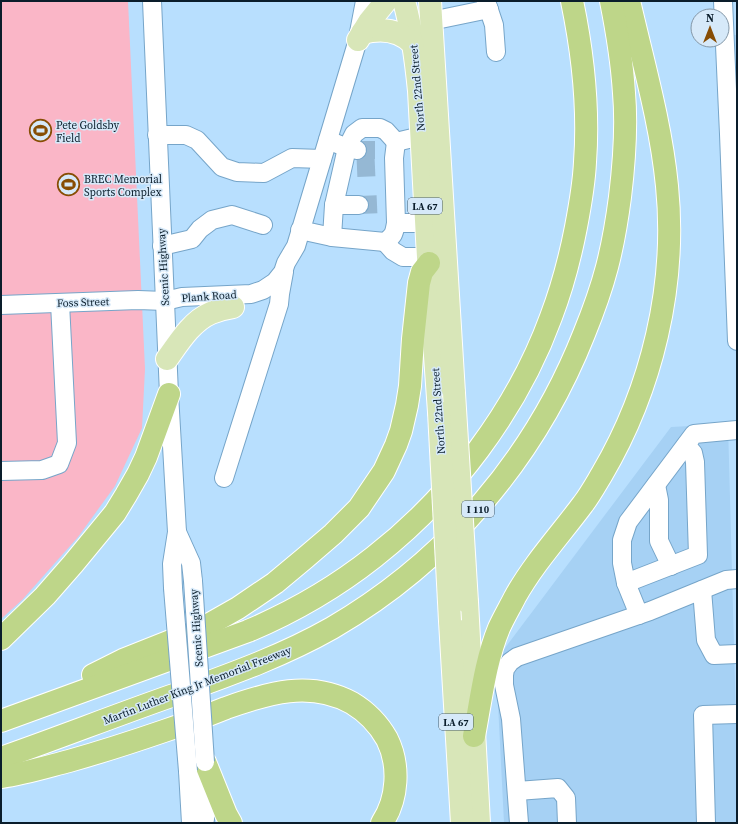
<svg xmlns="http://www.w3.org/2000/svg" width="738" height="824" font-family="'Source Serif 4',serif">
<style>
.built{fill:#a6d1f4}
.green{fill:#fab6c7}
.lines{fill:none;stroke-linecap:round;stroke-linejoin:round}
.minor-tunnel{stroke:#95b8d4;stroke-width:18;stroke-dasharray:18 9;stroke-linecap:butt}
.minor-casing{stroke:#76a5c9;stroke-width:20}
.major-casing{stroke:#fff;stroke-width:24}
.highway-casing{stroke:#fff;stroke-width:24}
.minor{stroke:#fff;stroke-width:18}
.major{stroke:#d8e6b8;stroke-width:22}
.highway{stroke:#bed689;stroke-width:22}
.minor-bridge-casing{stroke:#76a5c9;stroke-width:20;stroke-linecap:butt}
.major-bridge-casing{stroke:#fff;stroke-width:24;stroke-linecap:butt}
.minor-bridge{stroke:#fff;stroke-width:18}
.major-bridge{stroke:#d8e6b8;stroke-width:22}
.labels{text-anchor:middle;stroke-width:3;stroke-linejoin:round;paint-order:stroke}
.shield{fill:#d6e9f9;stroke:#475a69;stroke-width:1}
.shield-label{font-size:10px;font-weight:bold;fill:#0a1d2b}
.street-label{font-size:11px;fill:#0a1d2b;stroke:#d6e9f9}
.poi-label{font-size:11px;fill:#0a1d2b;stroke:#d6e9f9;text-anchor:start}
</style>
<rect width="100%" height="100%" fill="#b8dffe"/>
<g class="built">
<polygon points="734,35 737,35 737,91"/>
<polygon points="728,424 737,758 737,823 504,823 498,704 502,652 671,427"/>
</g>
<polygon class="green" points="1,1 128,1 145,369 142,428 115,486 78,537 22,600 1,619"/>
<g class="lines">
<g class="minor-tunnel">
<polyline points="357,150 380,150"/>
<polyline points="357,168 380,167"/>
<polyline points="359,205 381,204"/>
</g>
<defs>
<g id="minor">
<polyline points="152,1 169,394 177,532 172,564 173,588"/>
<polyline points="486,1 494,25 496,52"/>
<polyline points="723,1 729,134 737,341"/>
<polyline points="431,21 489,9"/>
<polyline points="157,135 186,135 197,140 222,167 237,172 264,173 292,158 322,159"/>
<polyline points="328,140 347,148 354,134 362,128 380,128 386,131 396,142 421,136"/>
<polyline points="396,142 394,158 396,223 426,223"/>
<polyline points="334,205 359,205"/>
<path d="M300,230L332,237L385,242C394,235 394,234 396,223"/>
<polyline points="332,237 334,205 347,148 357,150"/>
<polyline points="385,242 393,251 403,257 428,257"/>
<polyline points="162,246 192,239 200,229 212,220 232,215 263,225"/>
<polyline points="1,305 138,300 165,301 182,297 251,294 263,290 275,282 283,272 286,263 296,246 357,43 365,1"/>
<polyline points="1,471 42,470 59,464 67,443 60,303"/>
<polyline points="224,478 279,304 280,294 284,272"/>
<polyline points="656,485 659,500 659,541 671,566"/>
<polyline points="177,532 191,563 193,581"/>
<polyline points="626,583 698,555 695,462 693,453 686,445"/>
<polyline points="702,590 706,640 714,655 737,654"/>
<polyline points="639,615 626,583 622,563 622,540 628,522 694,434 737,430"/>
<polyline points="188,771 191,823"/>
<polyline points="517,791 558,788 566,798 567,823"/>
<polyline points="204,823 205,819 205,768"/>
<polyline points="519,823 511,719 504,685 504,675 505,669 510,662 517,657 650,611 726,580 737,579"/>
<polyline points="706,823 703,715 737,714"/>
</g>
<g id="major">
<path d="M404,1C412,30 416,60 419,91L428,257L439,412"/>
<polyline points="430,1 454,393"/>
<path d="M362,33C381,28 399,29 413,44"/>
<polyline points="358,40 369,22 386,1"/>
<path d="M167,359C179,342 192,321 211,313C218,310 225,308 233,307"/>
<polyline points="467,602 479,823"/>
<polyline points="450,621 462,823"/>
</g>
<g id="highway">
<polyline points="1,639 45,596 73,564 115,513 126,495 138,474 146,457 169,394"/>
<polyline points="93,675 123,660 201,629 238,608 275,583 305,558 333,534 359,508 384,471 396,445 401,431 407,405 410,386 413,339 419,283 422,272 429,263"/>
<path d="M1,721L248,631C293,612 336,587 374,557C452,496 517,410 551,317C562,288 570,258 576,227C580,206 584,184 585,162C589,108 583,54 572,1"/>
<path d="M474,736C481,700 485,662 499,628C504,617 510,607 515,597C534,563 560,535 583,504C590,495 596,484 602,474C652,389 677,285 667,186C661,124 643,62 629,1"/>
<path d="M1,758C58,738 114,716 171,696C226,676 281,657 332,628C447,561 535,458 584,334C593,312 601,290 607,267C613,244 617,220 620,197C624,164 627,127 624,93C622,62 617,31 611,1"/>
<polyline points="205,762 226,814 231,823"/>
<path d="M1,777C24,774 46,767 69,761C101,752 132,742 164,731C185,724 206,716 226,708C268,693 310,680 352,703C367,712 378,723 387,739C400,765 398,799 382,823"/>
</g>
</defs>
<use href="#minor" class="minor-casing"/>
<use href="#major" class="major-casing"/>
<use href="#highway" class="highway-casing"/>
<use href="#minor" class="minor"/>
<use href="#major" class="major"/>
<use href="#highway" class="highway"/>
<defs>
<g id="minor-bridge">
<polyline points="193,581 205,762"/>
<polyline points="173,588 188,771"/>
</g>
<g id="major-bridge">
<polyline points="454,393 467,602"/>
<polyline points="439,412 450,621"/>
</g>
</defs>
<use href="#minor-bridge" class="minor-bridge-casing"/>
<use href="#major-bridge" class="major-bridge-casing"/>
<use href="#minor-bridge" class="minor-bridge"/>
<use href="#major-bridge" class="major-bridge"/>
</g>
<defs>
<symbol id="stadium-ring" viewBox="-11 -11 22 22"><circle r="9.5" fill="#d6e9f9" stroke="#874d04" stroke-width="1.5"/><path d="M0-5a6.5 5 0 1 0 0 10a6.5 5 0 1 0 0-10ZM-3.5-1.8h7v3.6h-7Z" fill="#874d04"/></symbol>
</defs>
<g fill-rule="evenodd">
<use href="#stadium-ring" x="28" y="118" width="25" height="25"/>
<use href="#stadium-ring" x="56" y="172" width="25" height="25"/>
</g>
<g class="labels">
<g class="shield">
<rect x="408" y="198" width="34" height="16" rx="3"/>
<rect x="462" y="501" width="32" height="16" rx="3"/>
<rect x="439" y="714" width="34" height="16" rx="3"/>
</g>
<g class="shield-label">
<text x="425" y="210">LA 67</text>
<text x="478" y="513">I 110</text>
<text x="456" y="726">LA 67</text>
</g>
<g class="street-label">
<text transform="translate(417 88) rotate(-95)" y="4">North 22nd Street</text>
<text transform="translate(163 267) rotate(-93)" y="4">Scenic Highway</text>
<text transform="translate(209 296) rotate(-4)" y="4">Plank Road</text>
<text transform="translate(83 302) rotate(-2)" y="4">Foss Street</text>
<text transform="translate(438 411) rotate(-94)" y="4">North 22nd Street</text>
<text transform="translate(196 628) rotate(-94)" y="4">Scenic Highway</text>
<text transform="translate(197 685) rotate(-21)" y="4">Martin Luther King Jr Memorial Freeway</text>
</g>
<g class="poi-label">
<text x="56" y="129">Pete Goldsby<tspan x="56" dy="13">Field</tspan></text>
<text x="84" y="183">BREC Memorial<tspan x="84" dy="13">Sports Complex</tspan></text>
</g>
</g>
<rect width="738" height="824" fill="none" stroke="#0a1d2b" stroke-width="4"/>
<g transform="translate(710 28)"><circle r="19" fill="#d6e9f9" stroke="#8497a7"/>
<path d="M0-3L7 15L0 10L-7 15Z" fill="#874d04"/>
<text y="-6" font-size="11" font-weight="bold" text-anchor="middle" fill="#0a1d2b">N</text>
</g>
</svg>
